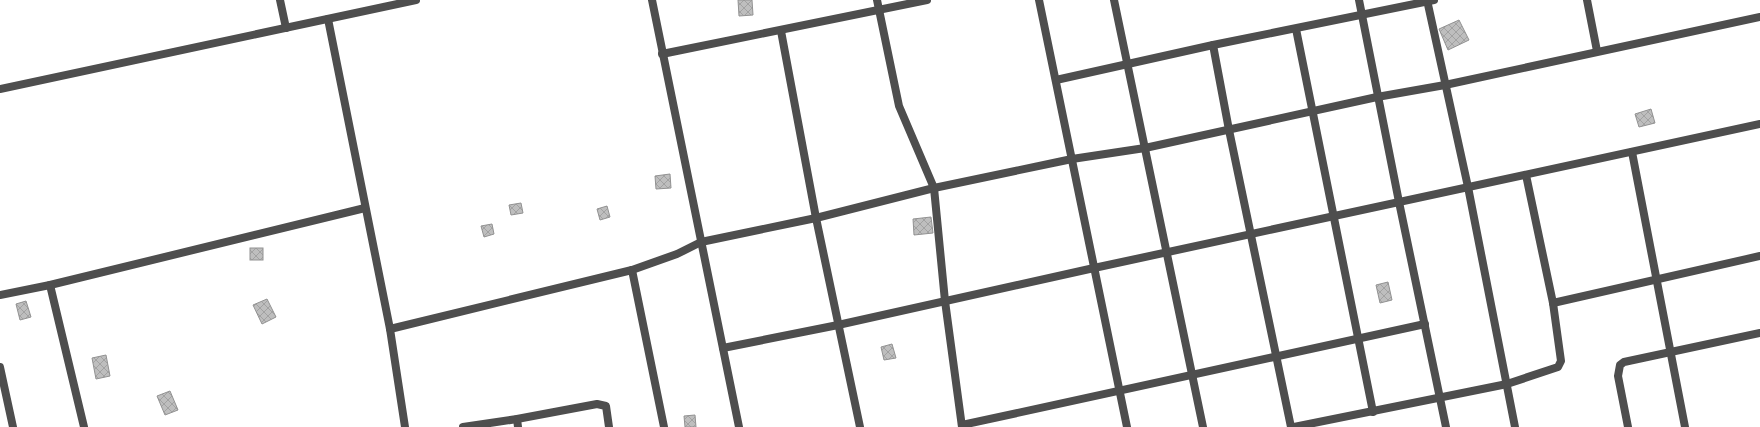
<svg xmlns="http://www.w3.org/2000/svg" width="1760" height="427" font-family="'Sofia Sans Condensed',sans-serif">
<style>
.building{fill:url(#building-cross-hatch);stroke:#929292}
.lines{fill:none;stroke-linecap:round;stroke-linejoin:round}
.street{stroke:#4e4e4e;stroke-width:8}
</style>
<defs>
<pattern id="building-cross-hatch" width="8" height="8" patternUnits="userSpaceOnUse"><rect width="8" height="8" fill="#bebebe"/><path d="M0 0l8 8M0 8l8-8" fill="none" stroke="#a2a2a2"/></pattern>
</defs>
<rect width="100%" height="100%" fill="#fff"/>
<g class="building">
<polygon points="738,0 752,0 753,15 739,16"/>
<polygon points="1459,20 1469,40 1448,50 1439,29"/>
<polygon points="1651,109 1655,123 1639,127 1635,114"/>
<polygon points="670,174 671,188 656,189 655,176"/>
<polygon points="521,203 523,213 511,215 509,205"/>
<polygon points="607,206 610,217 600,220 597,209"/>
<polygon points="931,217 933,233 914,235 913,219"/>
<polygon points="492,224 494,234 484,237 481,226"/>
<rect x="250" y="248" width="13" height="12"/>
<polygon points="1388,282 1392,300 1380,303 1376,285"/>
<polygon points="267,299 276,317 262,324 253,305"/>
<polygon points="26,301 31,317 20,320 16,304"/>
<polygon points="892,344 896,358 884,360 881,347"/>
<polygon points="106,355 110,376 96,379 92,358"/>
<polygon points="170,391 178,410 165,415 157,396"/>
<polygon points="695,415 696,427 685,427 684,416"/>
</g>
<g class="lines">
<g class="street">
<polyline points="280,0 286,28"/>
<polyline points="652,0 739,427"/>
<polyline points="877,0 899,106 934,188 945,301 962,427"/>
<polyline points="1039,0 1127,427"/>
<polyline points="1114,0 1203,427"/>
<polyline points="1359,0 1399,202 1446,427"/>
<polyline points="1427,0 1468,187 1515,427"/>
<polyline points="1587,0 1597,51"/>
<polyline points="328,19 390,329 405,427"/>
<polyline points="1296,29 1373,412"/>
<polyline points="781,31 816,218 860,427"/>
<polyline points="1213,45 1229,130 1291,427"/>
<polyline points="662,54 927,0"/>
<polyline points="1056,80 1213,45 1434,0"/>
<polyline points="0,89 416,0"/>
<polyline points="1632,152 1685,427"/>
<polyline points="632,270 664,427"/>
<polyline points="50,285 84,427"/>
<polyline points="0,295 50,285 365,208"/>
<polyline points="1553,303 1760,256"/>
<polyline points="390,329 632,270 677,254 701,242 816,218 934,188 1072,159 1145,148 1377,97 1445,85 1760,17"/>
<polyline points="723,348 838,325 1094,268 1760,124"/>
<polyline points="0,367 13,427"/>
<polyline points="517,419 518,427"/>
<polyline points="962,425 1425,324"/>
<polyline points="463,427 517,419 597,404 606,406 609,427"/>
<polyline points="1294,427 1507,384 1558,367 1561,361 1553,303 1526,175"/>
<polyline points="1628,427 1618,376 1620,365 1624,362 1760,333"/>
</g>
</g>
</svg>
